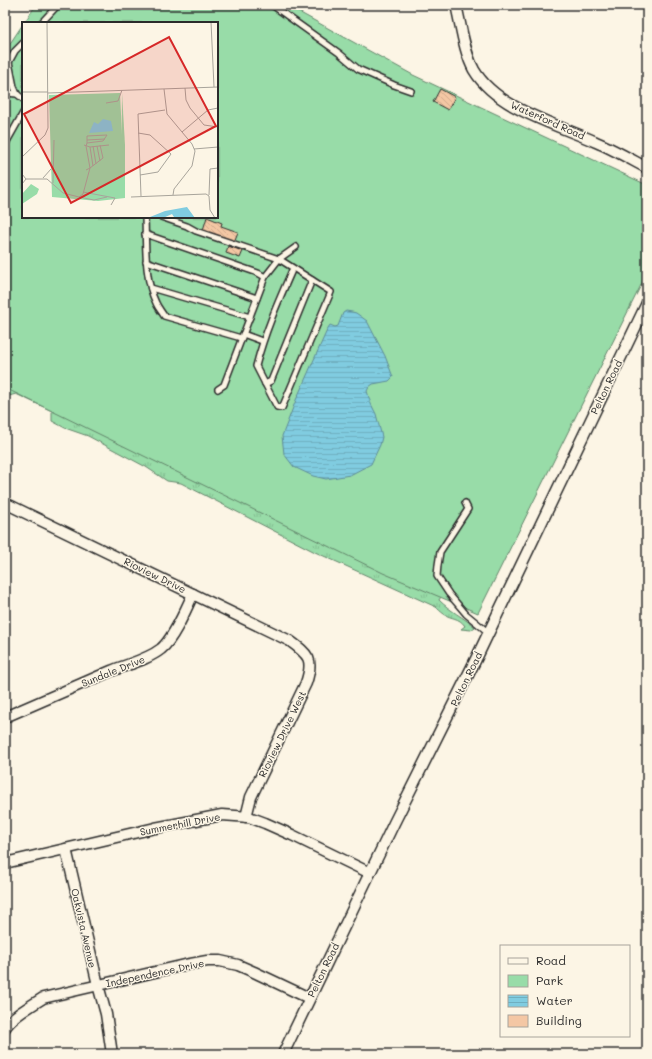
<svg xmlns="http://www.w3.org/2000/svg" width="652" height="1059" font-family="Mali,sans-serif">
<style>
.grass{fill:url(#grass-tufts);stroke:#62846a}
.park{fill:#98dca8;stroke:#62846a}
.water{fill:url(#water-rules);stroke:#5e8c98}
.building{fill:url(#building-back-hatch);stroke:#2b2b2b}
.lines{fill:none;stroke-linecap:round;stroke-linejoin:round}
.service-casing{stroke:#2b2b2b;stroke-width:8}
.minor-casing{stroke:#2b2b2b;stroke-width:13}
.service{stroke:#fcf5e5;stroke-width:5}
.minor{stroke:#fcf5e5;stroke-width:10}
.labels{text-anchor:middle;stroke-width:3;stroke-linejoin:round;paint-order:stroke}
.street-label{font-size:10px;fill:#2b2b2b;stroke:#fcf5e5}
.inset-road{fill:none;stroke:#a8a49b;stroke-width:1}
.view{fill:#d62828;fill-opacity:0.15;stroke:#d62828;stroke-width:2}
.inset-edge{fill:none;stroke:#2b2b2b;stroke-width:2}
</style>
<defs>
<pattern id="grass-tufts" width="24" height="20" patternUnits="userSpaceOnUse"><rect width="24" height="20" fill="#98dca8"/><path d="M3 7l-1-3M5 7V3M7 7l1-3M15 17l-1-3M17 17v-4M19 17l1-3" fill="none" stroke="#83bd91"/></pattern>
<pattern id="water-rules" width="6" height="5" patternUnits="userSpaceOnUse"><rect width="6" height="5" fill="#80cce0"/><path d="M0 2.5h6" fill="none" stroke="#6fafc0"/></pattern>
<pattern id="building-back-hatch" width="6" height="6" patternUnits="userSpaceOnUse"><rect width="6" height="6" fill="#f4c7a4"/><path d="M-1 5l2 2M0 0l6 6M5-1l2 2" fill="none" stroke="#d1ab8d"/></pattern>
</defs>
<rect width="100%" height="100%" fill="#fcf5e5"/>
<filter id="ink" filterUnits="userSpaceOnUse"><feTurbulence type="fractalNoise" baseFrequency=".025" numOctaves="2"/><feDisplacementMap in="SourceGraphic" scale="8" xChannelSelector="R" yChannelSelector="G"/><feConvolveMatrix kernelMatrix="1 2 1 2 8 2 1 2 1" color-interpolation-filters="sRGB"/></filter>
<g filter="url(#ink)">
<path class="grass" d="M5,382L442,595L439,600C450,611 463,617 475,627L471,630L461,629L465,626C459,617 451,619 444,614C441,612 438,609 436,607L315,552L181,483L167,481L146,467L88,436L65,428L52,421V411L16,394L9,396L5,394Z"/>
<polygon class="park" points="36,5 286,5 413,75 647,185 647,273 478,613 383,573 5,388 5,51 23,24 23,217 217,217 217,23 24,23"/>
<polygon class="water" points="346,311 352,312 356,313 367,321 385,356 393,377 389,381 373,384 369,387 367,391 371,404 376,414 382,437 380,445 371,464 350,475 326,479 313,476 294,467 284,454 282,436 296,400 328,328 330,325 335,327 338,326 343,313"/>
<g class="building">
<polygon points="440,89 455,97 448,110 433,102"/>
<polygon points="207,217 222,223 221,226 238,232 234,242 203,230"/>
<polygon points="228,246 243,251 240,258 226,253"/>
</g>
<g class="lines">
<defs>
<g id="service">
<polyline points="272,5 339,53 358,69 394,85 411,91"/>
<polyline points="41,23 58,5"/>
<polyline points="23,43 15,51 9,62 14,87 17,94 23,99"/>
<polyline points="5,93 17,94"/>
<polyline points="5,145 23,113"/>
<path d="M145,217C146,244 144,279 156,303C158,308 162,312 164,316L241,338"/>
<path d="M161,217L187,226L196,231L279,259L331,292L282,408L277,407L256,366C265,331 279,300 293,268"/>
<polyline points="145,234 258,273 265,277"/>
<polyline points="146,261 257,298"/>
<polyline points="151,288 250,317"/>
<polyline points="243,334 262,341"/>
<polyline points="265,384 271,381 312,280"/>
<polyline points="218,389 224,385 265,277 279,259 296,247"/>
<polyline points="465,503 468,509 440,552 438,565 437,576 449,594 466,614 489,633"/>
</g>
<g id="minor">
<path d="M456,5C461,25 464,52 474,70C497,109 556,124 596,142C613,149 630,159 647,168"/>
<path d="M5,503L290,641C309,655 314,659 306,683L251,797L246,817"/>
<path d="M5,717C40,702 76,686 111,671C128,664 147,660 161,649C174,638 186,609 193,594"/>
<polyline points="66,849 98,985 106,1014 112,1054"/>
<polyline points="5,863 155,828 222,815 249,817 265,823 292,835 370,873"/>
<path d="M5,1028C11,1017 32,1005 43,998L185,965L207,961H220L238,965L254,972L309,998"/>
<polyline points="283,1054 394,823 476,659 647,303"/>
</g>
</defs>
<use href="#service" class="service-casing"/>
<use href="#minor" class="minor-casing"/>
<use href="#service" class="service"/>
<use href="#minor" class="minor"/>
</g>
</g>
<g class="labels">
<g class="street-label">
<text transform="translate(548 120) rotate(24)" y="4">Waterford Road</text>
<text transform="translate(606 387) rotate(-64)" y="4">Pelton Road</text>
<text transform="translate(155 575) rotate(26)" y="4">Rioview Drive</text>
<text transform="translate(113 671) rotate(-22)" y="4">Sundale Drive</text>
<text transform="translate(466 679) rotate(-64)" y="4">Pelton Road</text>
<text transform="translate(282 734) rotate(-64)" y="4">Rioview Drive West</text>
<text transform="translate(180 824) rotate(-11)" y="4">Summerhill Drive</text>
<text transform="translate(84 928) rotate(77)" y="4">Oakvista Avenue</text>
<text transform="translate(323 970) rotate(-64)" y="4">Pelton Road</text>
<text transform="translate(155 973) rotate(-12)" y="4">Independence Drive</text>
</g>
</g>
<g transform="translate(22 22)">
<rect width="196" height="196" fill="#fcf5e5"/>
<path d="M100,71L103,123V176L99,175Z" fill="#98dca8"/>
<path d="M98,71L103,176L76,179L30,175L27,73ZM9,162L17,167L15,172L0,182V172Z" fill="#98dca8"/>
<path d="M81,97L89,99L91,109L67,111L72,100L76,102ZM165,185L173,196H145L152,195L150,192L141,196H115L128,195L143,189Z" fill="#80cce0"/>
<path class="inset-road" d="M189,0L192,65M163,66L164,78L168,86L182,103L196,105M142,67L145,92L170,122L173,129L170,144L152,167L151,173M0,70H26M26,71L196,65M84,81L96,79L100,68M160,110L186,88L196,86M116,111L128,113L149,132L136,150L118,153M65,118L83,117M62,123L68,125L87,123M71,124L74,142M75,124L78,139M68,125L71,144M172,127L196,125M0,135L23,113L26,106L25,0M64,148L68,146L64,124L65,121V114L85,113L81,119L65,121M0,152L4,157L0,162M21,156L29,147M4,157H25L41,171L57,175L61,172L68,146L81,136L78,123M31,161L32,118M61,170L93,176L89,183M187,173L188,147L196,146M119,174L116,92L143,88M57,175L72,178L85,175M109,175L184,172L187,174L188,188L193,196"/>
<path class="view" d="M147,15L194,104L49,181L2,92Z"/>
<rect width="196" height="196" class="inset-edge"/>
</g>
<rect width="652" height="1059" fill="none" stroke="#fcf5e5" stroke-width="20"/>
<rect x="10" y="10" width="632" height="1039" fill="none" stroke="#2b2b2b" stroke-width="1.5" filter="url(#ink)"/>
<rect x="500" y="945" width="130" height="92" fill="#fcf5e5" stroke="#a8a49b"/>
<rect x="508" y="958" width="20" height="6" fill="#fcf5e5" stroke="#a8a49b"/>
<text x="536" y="965" font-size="12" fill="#2b2b2b">Road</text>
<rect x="508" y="975" width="20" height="12" fill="#98dca8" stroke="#a8a49b"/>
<text x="536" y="985" font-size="12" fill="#2b2b2b">Park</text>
<rect x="508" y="995" width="20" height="12" fill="url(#water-rules)" stroke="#a8a49b"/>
<text x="536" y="1005" font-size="12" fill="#2b2b2b">Water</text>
<rect x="508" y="1015" width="20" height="12" fill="#f4c7a4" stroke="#a8a49b"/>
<text x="536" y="1025" font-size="12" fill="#2b2b2b">Building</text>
</svg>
